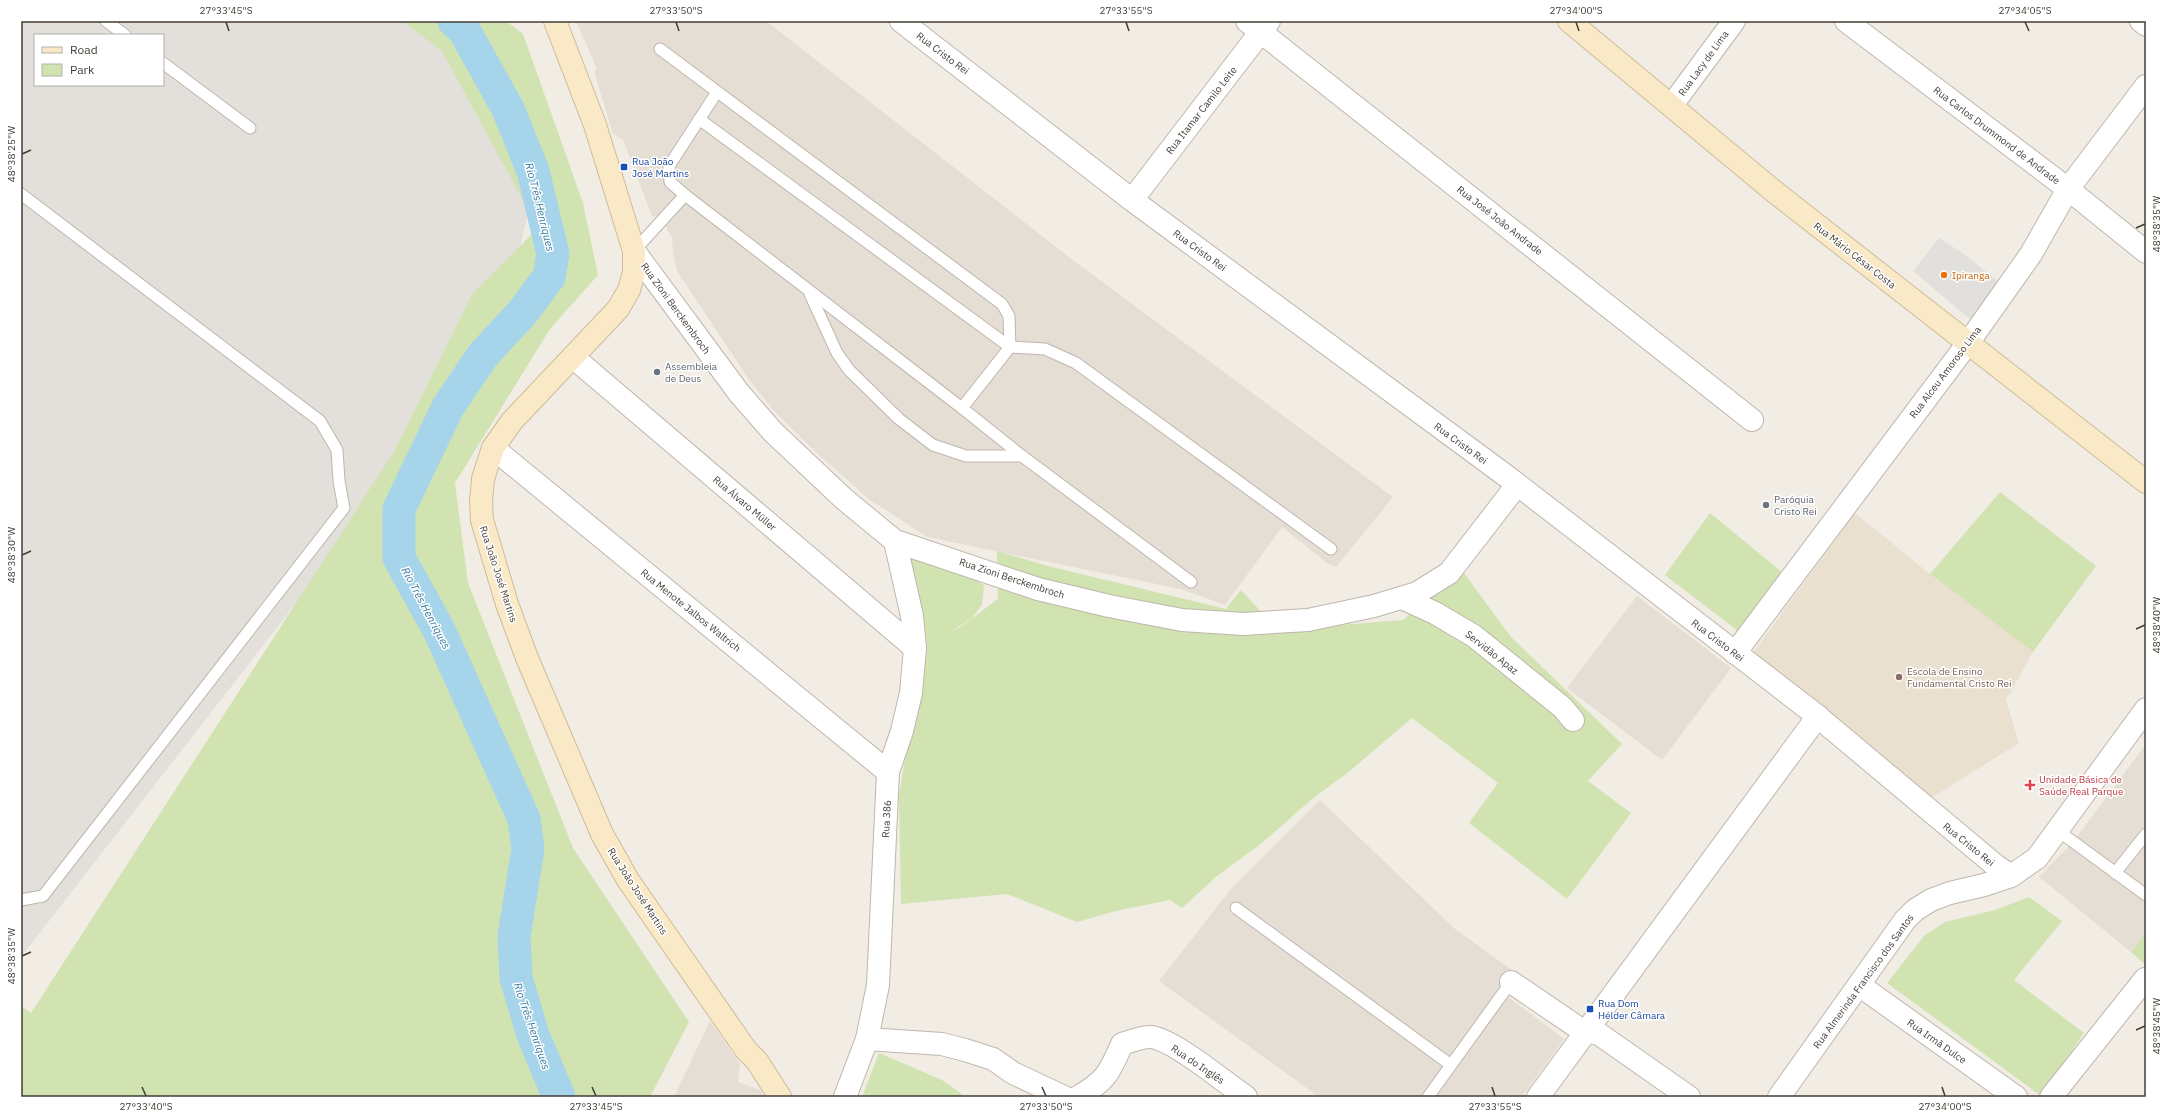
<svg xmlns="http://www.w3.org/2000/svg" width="2167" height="1118" font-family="'IBM Plex Sans',sans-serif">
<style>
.residential{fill:#e5ded4}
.industrial{fill:#e3dfda;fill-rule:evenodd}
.education{fill:#e9e0d0}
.green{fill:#d1e3b1}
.parking{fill:#e2e0dd}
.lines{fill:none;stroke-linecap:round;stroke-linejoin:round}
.river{stroke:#a6d4ea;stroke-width:33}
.lane-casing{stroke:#bfb6ac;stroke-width:13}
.street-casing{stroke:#bfb6ac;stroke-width:24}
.secondary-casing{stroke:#cebb98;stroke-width:24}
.lane{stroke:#fff;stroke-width:11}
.street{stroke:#fff;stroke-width:22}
.secondary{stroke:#fae9c7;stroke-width:22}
.ticks{fill:none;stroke:#433d35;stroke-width:1.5}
.transit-dot{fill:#1a4fb4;stroke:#fff;stroke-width:1.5}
.food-dot{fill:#e8710a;stroke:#fff;stroke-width:1.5}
.worship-dot{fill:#6b7280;stroke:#fff;stroke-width:1.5}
.education-dot{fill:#8d6e63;stroke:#fff;stroke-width:1.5}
.health-dot{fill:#e0444e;stroke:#fff;stroke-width:1.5}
.labels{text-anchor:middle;stroke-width:3;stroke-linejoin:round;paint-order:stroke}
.street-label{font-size:10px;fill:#433d35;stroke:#fff}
.transit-label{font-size:10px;fill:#164399;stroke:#fff;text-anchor:start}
.food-label{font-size:10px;fill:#c56008;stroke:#fff;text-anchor:start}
.worship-label{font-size:10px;fill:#5b616d;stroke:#fff;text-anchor:start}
.education-label{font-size:10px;fill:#785e54;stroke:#fff;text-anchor:start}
.health-label{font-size:10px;fill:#be3a42;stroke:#fff;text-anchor:start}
.water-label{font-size:11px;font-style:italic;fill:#357b9f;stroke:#fff}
.neatline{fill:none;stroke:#433d35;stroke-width:1.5}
.ticks-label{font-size:10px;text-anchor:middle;fill:#433d35}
</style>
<rect width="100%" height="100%" fill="#f1ede5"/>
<g class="residential">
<polygon points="576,21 766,21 1074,261 1393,497 1336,567 1327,563 1282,527 1225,605 1181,589 927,537 869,499 820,456 775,412 750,381 677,271 673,253 672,237 659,217 652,216 623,140 613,134 594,71 597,69"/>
<polygon points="1637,596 1731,668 1662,760 1567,688"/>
<polygon points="2146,744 2146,933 2131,952 2039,877 2073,842"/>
<polygon points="1320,800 1455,929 1512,970 1499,990 1564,1039 1522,1097 1319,1097 1159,981 1230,890"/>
<polygon points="710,1021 740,1064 738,1082 760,1090 765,1097 674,1097"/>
</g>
<path class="industrial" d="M21,21H429L520,187L527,217L509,297L405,463L21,957ZM35,35H163V85H35Z"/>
<polygon class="education" points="1855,513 1930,574 2033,652 2006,700 2019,743 1928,800 1752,654"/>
<g class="green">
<polygon points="402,21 506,21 523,34 583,203 598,275 550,329 455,483 468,583 573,848 689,1022 650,1097 21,1097 21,1006 31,1013 395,450 472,294 538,228 442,51"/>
<polygon points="2000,492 2096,566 2033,652 1930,574"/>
<polygon points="1710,513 1783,573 1738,631 1665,575"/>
<polygon points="997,551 1048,566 1226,609 1241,590 1278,630 1403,620 1461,569 1511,637 1622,744 1588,781 1631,813 1567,899 1469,823 1498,783 1412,718 1350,771 1312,799 1262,843 1217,876 1182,908 1170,900 1116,911 1077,922 1007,894 901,904 899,796 925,632 906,556 955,569 984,585 982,605 971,619 953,630 959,628 998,599"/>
<polygon points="2029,897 2062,921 2014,980 2084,1033 2041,1096 1887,983 1924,936 1945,922 1995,910"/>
<polygon points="2146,933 2146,965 2131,952"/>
<polygon points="879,1053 942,1080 966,1097 862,1097"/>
</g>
<polygon class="parking" points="1939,238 1964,254 1999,282 1971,320 1913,271"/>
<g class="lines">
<polyline class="river" points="454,21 464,30 508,109 533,171 553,254 549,277 522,313 483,355 448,407 399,509 399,558 439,630 524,819 528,849 514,936 516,978 533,1035 559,1097"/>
<defs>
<g id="lane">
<polyline points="106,21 125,35"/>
<polyline points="660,49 1002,304 1009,316 1010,347"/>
<polyline points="163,63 250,128"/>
<polyline points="717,92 669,166 670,182 685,195 962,408"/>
<polyline points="699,119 1010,347"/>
<polyline points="21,194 320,421 337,450 339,481 344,508 43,896 21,900"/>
<polyline points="634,251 685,195"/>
<polyline points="810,294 837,353 849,370 899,419 933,445 966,456 1022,456"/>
<polyline points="1191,582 1022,456 962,408 1010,347 1045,349 1076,363 1331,549"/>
<polyline points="2057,830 2146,895"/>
<polyline points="2115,873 2146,834"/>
<polyline points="1236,908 1451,1065"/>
<polyline points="1428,1097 1511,982"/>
</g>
<g id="street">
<polyline points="901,21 1132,200 1505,475 1811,711 1995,865 2011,876"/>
<polyline points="1247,21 1752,420"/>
<polyline points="1846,21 2068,189 2146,252"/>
<polyline points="2141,21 2146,25"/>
<polyline points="1672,105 1734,21"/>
<polyline points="1132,200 1269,21"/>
<polyline points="634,251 739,393 773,432 844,499 895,541 1038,589 1109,606 1182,620 1243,624 1308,620 1374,606 1417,593 1449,573 1517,485"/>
<polyline points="574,358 915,648"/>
<polyline points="493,448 888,772"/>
<polyline points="1402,598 1435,613 1474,636 1562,707 1573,720"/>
<polyline points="1735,653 1968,343 2031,254 2068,189 2146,86"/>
<polyline points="1511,982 1580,1029 1599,1034 1689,1097"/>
<polyline points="1859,985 2016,1097"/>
<polyline points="867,1039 942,1044 965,1050 993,1059 1013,1073 1064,1097"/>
<polyline points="845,1097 867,1039 878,985 888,772 902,731 911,693 915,648 912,616 895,541"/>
<path d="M1078,1097C1107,1080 1109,1073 1122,1044C1132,1041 1143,1036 1152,1037C1177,1042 1224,1082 1246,1097"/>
<polyline points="1538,1097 1818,716"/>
<polyline points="1779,1097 1905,920 1915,910 1931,900 1950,893 1984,885 2011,876 2037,858 2146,709"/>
<polyline points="2051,1097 2145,979"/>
</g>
<g id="secondary">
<polyline points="555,21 595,125 634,251 634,272 629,290 618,309 512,421 493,448 483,479 481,501 482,520 507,604 527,658 602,834 628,880 746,1050 757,1061 780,1097"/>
<polyline points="1569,21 1776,193 2146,482"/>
</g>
</defs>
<use href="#lane" class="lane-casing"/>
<use href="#street" class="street-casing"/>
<use href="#secondary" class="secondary-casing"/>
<use href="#lane" class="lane"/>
<use href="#street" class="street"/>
<use href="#secondary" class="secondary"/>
</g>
<path class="ticks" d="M226,22L229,31M676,22L679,31M1126,22L1129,31M1576,22L1579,31M2025,22L2029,31M22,154L31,150M2136,228L2145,224M22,555L31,551M2136,629L2145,625M22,956L31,952M2136,1030L2145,1026M142,1087L146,1096M592,1087L596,1096M1042,1087L1046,1096M1492,1087L1495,1096M1942,1087L1945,1096"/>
<g class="transit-dot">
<rect x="620" y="163" width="8" height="8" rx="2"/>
<rect x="1586" y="1005" width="8" height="8" rx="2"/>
</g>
<circle class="food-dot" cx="1944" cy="275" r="4"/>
<g class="worship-dot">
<circle cx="657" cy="372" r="4"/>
<circle cx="1766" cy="505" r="4"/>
</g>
<circle class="education-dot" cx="1899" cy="677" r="4"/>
<path class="health-dot" d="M2028 779h4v4h4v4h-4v4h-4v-4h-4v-4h4z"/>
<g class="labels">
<g class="street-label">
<text transform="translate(943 53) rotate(37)" y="4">Rua Cristo Rei</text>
<text transform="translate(1703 63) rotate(-54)" y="4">Rua Lacy de Lima</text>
<text transform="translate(1201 110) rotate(-52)" y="4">Rua Itamar Camilo Leite</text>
<text transform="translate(1997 135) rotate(37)" y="4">Rua Carlos Drummond de Andrade</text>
<text transform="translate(1500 220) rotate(38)" y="4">Rua José João Andrade</text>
<text transform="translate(1200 250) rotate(36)" y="4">Rua Cristo Rei</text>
<text transform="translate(1855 255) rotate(38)" y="4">Rua Mário César Costa</text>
<text transform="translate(676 308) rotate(54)" y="4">Rua Zioni Berckembroch</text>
<text transform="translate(1945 372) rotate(-53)" y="4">Rua Alceu Amoroso Lima</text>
<text transform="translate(1461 443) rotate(36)" y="4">Rua Cristo Rei</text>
<text transform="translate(745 503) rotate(40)" y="4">Rua Álvaro Müller</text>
<text transform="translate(499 574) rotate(72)" y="4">Rua João José Martins</text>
<text transform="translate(1012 578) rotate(18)" y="4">Rua Zioni Berckembroch</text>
<text transform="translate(691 610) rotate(39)" y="4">Rua Menote Jalbos Waltrich</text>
<text transform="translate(1718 640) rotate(37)" y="4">Rua Cristo Rei</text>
<text transform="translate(1492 652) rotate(38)" y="4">Servidão Apaz</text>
<text transform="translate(886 819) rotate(-87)" y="4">Rua 386</text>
<text transform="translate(1969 844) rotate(39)" y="4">Rua Cristo Rei</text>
<text transform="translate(638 891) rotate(57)" y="4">Rua João José Martins</text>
<text transform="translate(1863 981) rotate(-54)" y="4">Rua Almerinda Francisco dos Santos</text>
<text transform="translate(1937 1041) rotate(35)" y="4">Rua Irmã Dulce</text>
<text transform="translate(1198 1064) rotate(34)" y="4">Rua do Inglês</text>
</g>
<g class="transit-label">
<text x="632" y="165">Rua João<tspan x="632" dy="12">José Martins</tspan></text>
<text x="1598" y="1007">Rua Dom<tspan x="1598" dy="12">Hélder Câmara</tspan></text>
</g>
<g class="food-label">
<text x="1952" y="279">Ipiranga</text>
</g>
<g class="worship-label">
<text x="665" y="370">Assembleia<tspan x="665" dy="12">de Deus</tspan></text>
<text x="1774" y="503">Paróquia<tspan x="1774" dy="12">Cristo Rei</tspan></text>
</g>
<g class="education-label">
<text x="1907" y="675">Escola de Ensino<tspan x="1907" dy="12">Fundamental Cristo Rei</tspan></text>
</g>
<g class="health-label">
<text x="2039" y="783">Unidade Básica de<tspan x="2039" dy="12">Saúde Real Parque</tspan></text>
</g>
<g class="water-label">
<text transform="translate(540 207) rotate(76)" y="4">Rio Três Henriques</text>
<text transform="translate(426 608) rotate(62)" y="4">Rio Três Henriques</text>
<text transform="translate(532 1026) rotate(71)" y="4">Rio Três Henriques</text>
</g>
</g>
<rect width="2167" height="1118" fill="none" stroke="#ffffff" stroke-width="44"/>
<rect x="34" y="34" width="130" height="52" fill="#ffffff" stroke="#b4b1ae"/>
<rect x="42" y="47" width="20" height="6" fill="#fae9c7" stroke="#b4b1ae"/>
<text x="70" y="54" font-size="12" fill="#433d35">Road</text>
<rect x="42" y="64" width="20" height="12" fill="#d1e3b1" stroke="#b4b1ae"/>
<text x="70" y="74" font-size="12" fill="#433d35">Park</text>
<rect x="22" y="22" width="2123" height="1074" class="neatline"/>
<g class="ticks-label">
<text x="226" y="14">27°33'45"S</text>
<text x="676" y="14">27°33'50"S</text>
<text x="1126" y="14">27°33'55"S</text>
<text x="1576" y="14">27°34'00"S</text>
<text x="2025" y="14">27°34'05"S</text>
<text transform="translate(11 154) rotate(-90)" y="4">48°38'25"W</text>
<text transform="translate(2156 224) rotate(-90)" y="4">48°38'35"W</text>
<text transform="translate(11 555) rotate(-90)" y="4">48°38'30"W</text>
<text transform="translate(2156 625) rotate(-90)" y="4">48°38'40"W</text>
<text transform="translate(11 956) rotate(-90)" y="4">48°38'35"W</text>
<text transform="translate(2156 1026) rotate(-90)" y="4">48°38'45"W</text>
<text x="146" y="1110">27°33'40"S</text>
<text x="596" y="1110">27°33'45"S</text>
<text x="1046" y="1110">27°33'50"S</text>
<text x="1495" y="1110">27°33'55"S</text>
<text x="1945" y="1110">27°34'00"S</text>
</g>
</svg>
